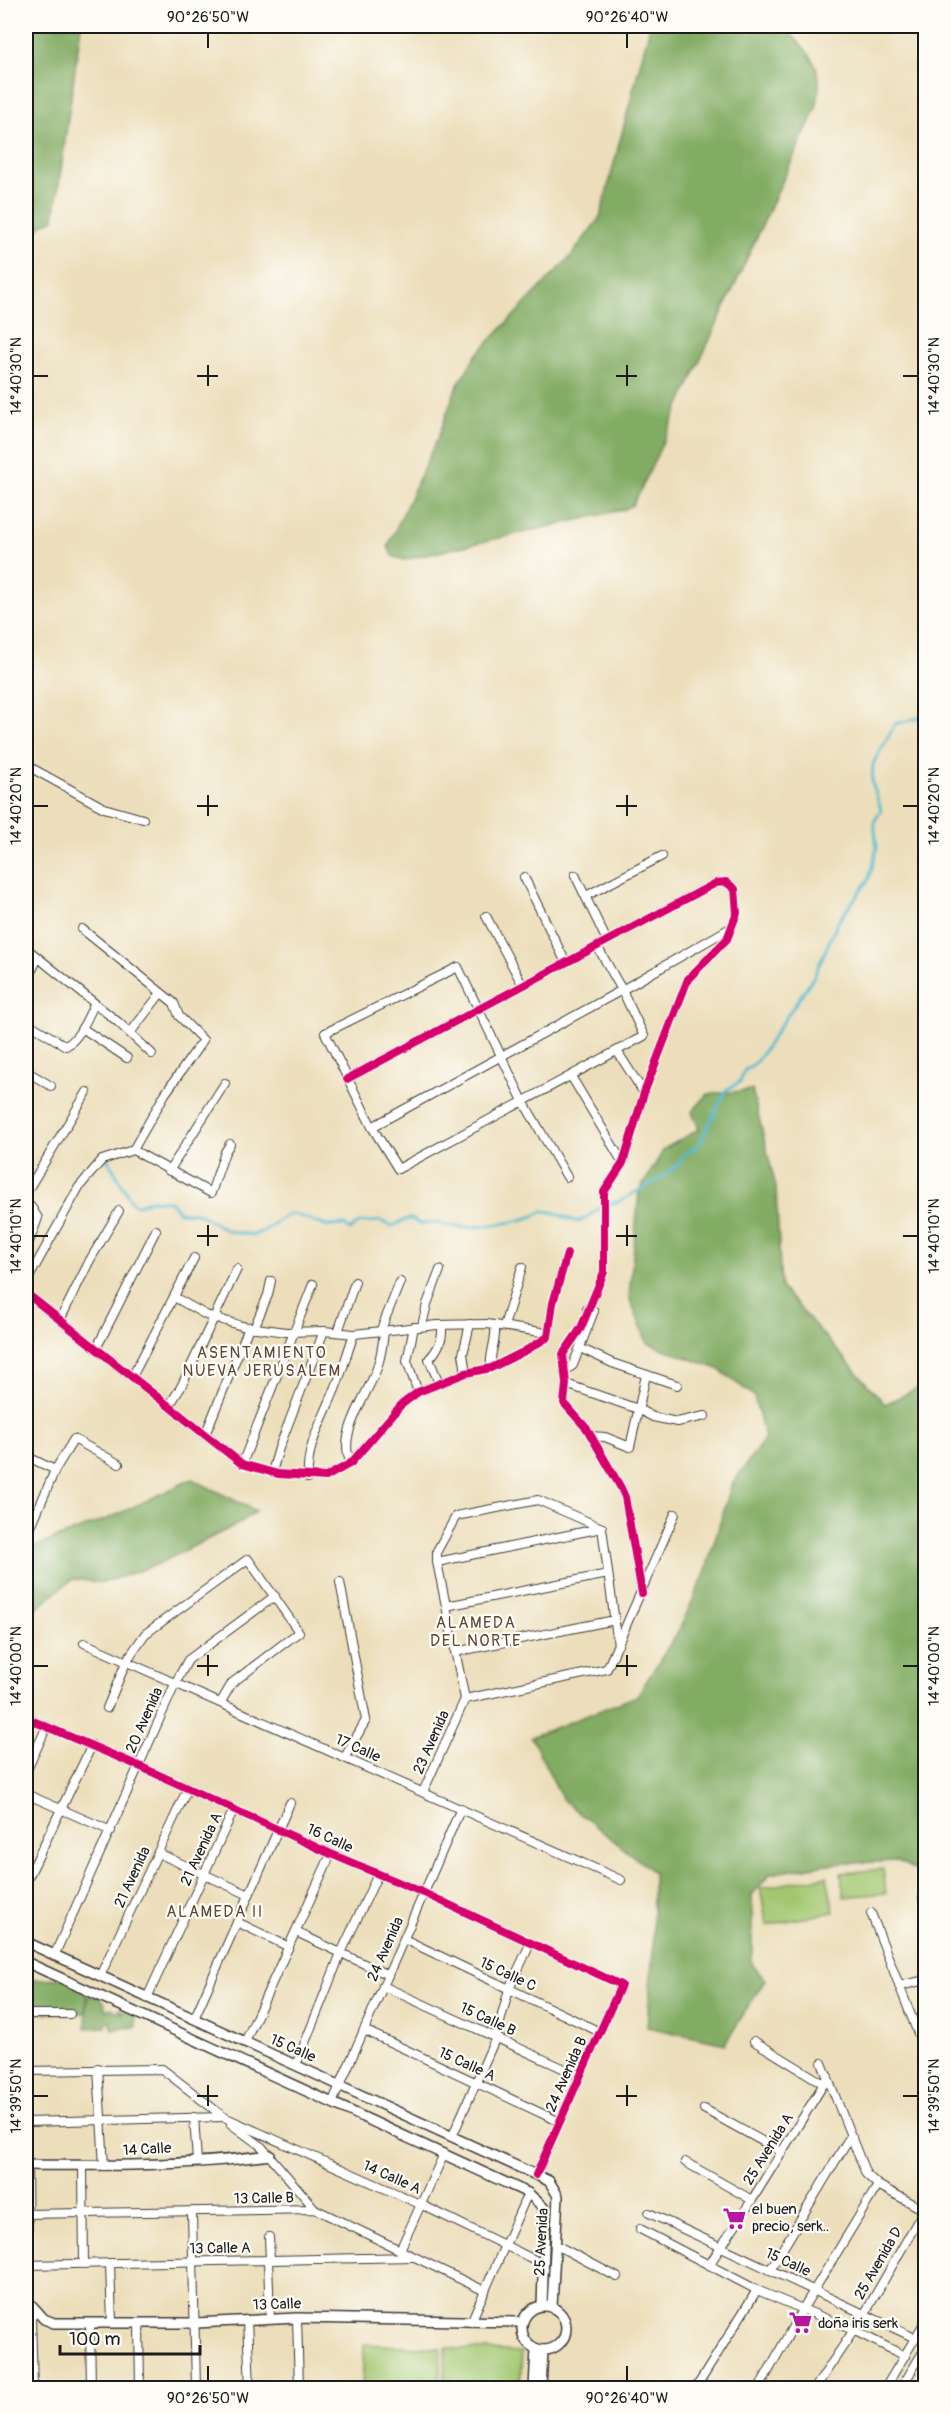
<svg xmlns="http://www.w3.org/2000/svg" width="951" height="2414" font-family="Pangolin,sans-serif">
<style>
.green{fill:#a3c771;stroke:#607246;stroke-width:1.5}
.forest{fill:#82ac63;stroke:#4f6440;stroke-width:1.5}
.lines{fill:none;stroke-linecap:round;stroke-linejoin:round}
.stream{stroke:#51b9cf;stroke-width:3}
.minor-casing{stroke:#3b3934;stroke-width:10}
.tertiary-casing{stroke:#3b3934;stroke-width:12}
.minor{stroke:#fff;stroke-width:8}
.tertiary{stroke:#fff;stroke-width:9}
.cycleway-casing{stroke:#fdfcf7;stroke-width:11}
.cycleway{stroke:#d6006c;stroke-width:8}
.ticks{fill:none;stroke:#1c1c1c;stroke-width:2}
.labels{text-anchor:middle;stroke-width:4.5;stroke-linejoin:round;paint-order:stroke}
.street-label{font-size:15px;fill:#1c1c1c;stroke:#fdfcf7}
.poi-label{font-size:15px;fill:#1c1c1c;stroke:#fdfcf7;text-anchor:start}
.neighbourhood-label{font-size:16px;letter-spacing:1.5px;fill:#604635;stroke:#fdfcf7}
.neatline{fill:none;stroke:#1c1c1c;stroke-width:2}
.ticks-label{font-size:15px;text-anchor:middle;fill:#1c1c1c}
</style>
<rect width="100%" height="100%" fill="#fdfcf7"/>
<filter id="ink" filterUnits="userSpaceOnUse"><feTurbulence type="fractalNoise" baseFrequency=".0167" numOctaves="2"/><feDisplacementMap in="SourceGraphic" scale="12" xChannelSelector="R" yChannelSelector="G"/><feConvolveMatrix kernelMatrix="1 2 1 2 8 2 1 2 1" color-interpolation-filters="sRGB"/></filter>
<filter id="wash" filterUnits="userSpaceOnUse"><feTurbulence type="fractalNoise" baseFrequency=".008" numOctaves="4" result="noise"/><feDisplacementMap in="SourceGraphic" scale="24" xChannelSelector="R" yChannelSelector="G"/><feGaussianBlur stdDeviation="1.35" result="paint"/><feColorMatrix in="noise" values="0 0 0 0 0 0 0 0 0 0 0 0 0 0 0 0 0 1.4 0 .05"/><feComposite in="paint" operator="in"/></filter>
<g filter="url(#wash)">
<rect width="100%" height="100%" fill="#ecdeba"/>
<g class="green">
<polygon points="883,1869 886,1893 844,1897 841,1873"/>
<polygon points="827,1876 834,1912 767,1925 760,1888"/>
<polygon points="364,2344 441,2348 439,2388 362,2388"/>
<polygon points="446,2348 522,2352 520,2388 443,2388"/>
</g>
<g class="forest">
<polygon points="26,26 81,26 54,219 42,225 28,243 26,356"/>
<path d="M650,26H784C811,56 826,65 816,108L640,492L633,504L626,509L404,560L392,556L388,546L439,435L456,388L476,355L571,256L600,217Z"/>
<polygon points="752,1090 776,1187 781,1287 885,1404 918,1388 925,1390 926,1876 898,1861 827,1864 770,1874 752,1895 752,1964 765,1980 725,2044 647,2027 653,1949 653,1872 563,1800 531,1737 637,1696 679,1630 705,1573 731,1486 765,1438 754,1396 718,1369 647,1343 629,1297 639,1192 664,1149 699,1129 692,1112 708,1094"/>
<polygon points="192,1479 256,1511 240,1523 156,1565 102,1583 73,1579 26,1616 26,1550 114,1516"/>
<polygon points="66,1978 86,1988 86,2013 34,2013 33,1979"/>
<polygon points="87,1996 98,1997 104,2002 106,2010 111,2008 122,2014 122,2012 118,2009 135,2015 136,2027 113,2029 110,2022 106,2022 106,2027 86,2028"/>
</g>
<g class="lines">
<path class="stream" d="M104,1153L133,1204L138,1205L151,1200L170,1201L179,1212L197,1213L228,1231L252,1235L262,1232L288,1214H294L326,1226L345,1225L350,1230L359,1223L380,1221L392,1226C403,1223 408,1213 419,1224C432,1220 447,1226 461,1227C480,1228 528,1222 543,1211L552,1212L575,1221H581L603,1206L618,1202L663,1177L680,1163L684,1154L699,1145L726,1090L740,1082L744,1071L756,1062L814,976L838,922L869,879L877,848L874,822L881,810L872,782L873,764L895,724L926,716"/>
</g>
</g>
<g filter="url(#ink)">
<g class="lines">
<defs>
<g id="minor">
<polyline points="26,765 104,808 143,819"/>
<polyline points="575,875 607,941"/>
<polyline points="524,877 566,963"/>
<polyline points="586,896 662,856"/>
<polyline points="486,916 523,986"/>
<polyline points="82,929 174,1003 179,1016 203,1040 165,1094 133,1150"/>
<polyline points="26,948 118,1022 152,1054"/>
<polyline points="26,982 38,958"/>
<path d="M26,1022L66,1046C80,1038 87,1018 94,1005"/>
<polyline points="82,1028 127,1058"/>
<polyline points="130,1033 161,993"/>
<polyline points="617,1051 644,1093"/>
<polyline points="26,1071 51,1086"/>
<polyline points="571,1076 623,1163"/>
<polyline points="347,1079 716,883 726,882 735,889 737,913 727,939 688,979 644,1093 623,1163 604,1192 604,1272 581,1328 563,1354 566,1384 564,1403 587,1429 621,1488 625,1497 642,1593"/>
<polyline points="26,1120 29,1122"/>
<polyline points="372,1127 622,990 732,927"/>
<polyline points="169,1171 225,1083"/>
<polyline points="567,1177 523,1101 458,967 325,1033 372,1127 398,1169 644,1036 622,990 597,946"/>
<polyline points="26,1193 87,1092"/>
<polyline points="26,1205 31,1207 38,1218 26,1250"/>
<polyline points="26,1283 79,1187 102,1160 133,1150 211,1193 225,1152 230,1144"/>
<polyline points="26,1293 242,1464 278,1474 326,1477 351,1463 401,1405 418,1392 466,1373 491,1368 525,1351 548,1337 553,1303 567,1254"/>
<polyline points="174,1297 206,1315 242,1326 286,1332 324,1331 354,1334 437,1325 487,1324 541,1332 548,1337"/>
<polyline points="60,1320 90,1260 119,1211"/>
<polyline points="422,1326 427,1304 440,1270"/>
<polyline points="504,1326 522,1267"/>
<polyline points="414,1327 407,1361 418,1392"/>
<polyline points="254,1328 268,1295 271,1281"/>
<polyline points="338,1332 355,1282"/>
<polyline points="380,1332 400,1282"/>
<polyline points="580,1348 612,1363 677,1385"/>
<polyline points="96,1349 156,1230"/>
<path d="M491,1368C489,1352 497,1342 495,1325"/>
<polyline points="564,1372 573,1365 594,1311 587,1309"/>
<polyline points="466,1373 463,1354 470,1324"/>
<polyline points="132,1377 194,1258"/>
<path d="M439,1383L429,1359C437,1351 445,1337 441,1325"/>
<polyline points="566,1384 638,1409 653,1417 677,1422 705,1416"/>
<polyline points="169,1406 181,1387 237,1269"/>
<polyline points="205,1435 249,1327"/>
<polyline points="591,1436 605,1437 630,1447 646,1375"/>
<polyline points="26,1456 55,1470"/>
<path d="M351,1463C336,1435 368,1395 377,1368C381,1356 383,1343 384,1331"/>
<polyline points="242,1464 313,1284"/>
<polyline points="272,1472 279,1448 324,1331"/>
<path d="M308,1478C306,1449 319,1427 330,1401C340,1380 346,1356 354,1334"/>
<polyline points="26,1509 36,1514"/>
<polyline points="602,1528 618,1645"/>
<polyline points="26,1538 55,1470 74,1439 119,1464"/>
<polyline points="437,1562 602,1528"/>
<polyline points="340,1582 366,1720 345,1757"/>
<polyline points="446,1606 608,1574"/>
<polyline points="84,1643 621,1880"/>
<polyline points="455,1652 615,1620"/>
<polyline points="465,1699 607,1669 675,1514"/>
<polyline points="107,1708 127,1660 145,1634 248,1559 299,1632 232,1683 221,1702"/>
<polyline points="26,1718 139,1766 331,1854 424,1893 621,1985 536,2175"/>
<polyline points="26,1772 47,1726"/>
<polyline points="423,1792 465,1699 437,1562 437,1551 456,1516 538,1500 602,1528"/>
<polyline points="26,1794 111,1831"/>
<polyline points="158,1853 249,1895"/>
<polyline points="26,1882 92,1745"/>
<polyline points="923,1898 926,1903"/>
<polyline points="871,1913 926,2054"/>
<polyline points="237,1922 289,1947"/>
<polyline points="296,1932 388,1975"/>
<polyline points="404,1939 600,2032"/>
<polyline points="54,1956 176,1682 188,1660 275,1596"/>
<polyline points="100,1976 188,1788"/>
<polyline points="383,1986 580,2076"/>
<polyline points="899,1986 926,1980"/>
<polyline points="147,1998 234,1809"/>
<polyline points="26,2014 70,2014"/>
<polyline points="194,2019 290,1803"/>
<polyline points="364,2030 560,2122"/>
<polyline points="754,2041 824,2084"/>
<polyline points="245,2042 331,1854"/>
<polyline points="822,2063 866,2174 878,2185 926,2211"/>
<polyline points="296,2065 341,1953 378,1874"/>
<polyline points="98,2068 104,2166"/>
<polyline points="26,2071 162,2069 224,2117 422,2205 535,2260 544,2269"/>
<polyline points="333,2101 461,1808"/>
<polyline points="704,2109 782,2152"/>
<polyline points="194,2117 197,2161"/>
<polyline points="26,2122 224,2117"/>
<polyline points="231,2124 261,2146 315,2209"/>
<polyline points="452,2137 496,2037 509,1989 530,1944"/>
<polyline points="685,2162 752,2200"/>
<polyline points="27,2165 28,2265"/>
<polyline points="83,2166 84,2264"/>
<polyline points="192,2213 196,2388"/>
<polyline points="649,2213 915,2338"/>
<polyline points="26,2214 315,2209 485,2291"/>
<polyline points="640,2229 757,2290 853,2330 905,2356"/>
<polyline points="269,2237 270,2260"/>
<polyline points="556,2245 617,2277"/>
<polyline points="400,2250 444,2154"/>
<polyline points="268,2260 270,2319"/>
<polyline points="110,2263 112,2323"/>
<polyline points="26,2265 413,2257"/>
<polyline points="709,2265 752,2200 828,2077"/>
<polyline points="770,2270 848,2140 852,2137"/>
<polyline points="297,2318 299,2388"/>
<polyline points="247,2320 250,2388"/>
<polyline points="471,2322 528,2193"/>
<polyline points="90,2323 91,2388"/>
<polyline points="139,2323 140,2388"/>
<polyline points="33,2388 31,2317 37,2312"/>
<polyline points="696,2388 757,2290"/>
<polyline points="759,2388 802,2310 878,2185"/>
<polyline points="815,2388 864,2315 924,2210"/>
<polyline points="885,2388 926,2320"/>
<polyline points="901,2388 926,2347"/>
</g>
<g id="tertiary">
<polyline points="26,1942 549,2181 558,2196 552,2307"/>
<polyline points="26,1962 528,2193 543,2207 545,2217 542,2306"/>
<path d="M26,2165C107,2166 189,2166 270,2155"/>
<polyline points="26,2299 44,2319 54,2323 195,2323 297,2318 522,2322"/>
<circle cx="544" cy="2328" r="22"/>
<polyline points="534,2388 536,2349"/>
<polyline points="541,2388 543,2350"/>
</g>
</defs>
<use href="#minor" class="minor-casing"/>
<use href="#tertiary" class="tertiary-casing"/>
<use href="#minor" class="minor"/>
<use href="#tertiary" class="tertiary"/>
<defs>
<g id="cycleway">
<polyline points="347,1079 716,883 726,882 735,889 737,913 727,939 688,979 644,1093 623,1163 604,1192 604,1272 581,1328 563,1354 566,1384 564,1403 587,1429 621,1488 625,1497 642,1593"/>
<polyline points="26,1293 242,1464 278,1474 326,1477 351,1463 401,1405 418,1392 466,1373 491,1368 525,1351 548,1337 553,1303 567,1254"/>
<polyline points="26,1718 139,1766 331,1854 424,1893 621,1985 536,2175"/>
</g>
</defs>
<use href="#cycleway" class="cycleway-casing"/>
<use href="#cycleway" class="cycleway"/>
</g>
</g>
<path class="ticks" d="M208,33V48M627,33V48M208,365V386M627,365V386M33,376H48M197,376H218M616,376H637M903,376H918M208,795V816M627,795V816M33,806H48M197,806H218M616,806H637M903,806H918M208,1225V1246M627,1225V1246M33,1236H48M197,1236H218M616,1236H637M903,1236H918M208,1655V1676M627,1655V1676M33,1666H48M197,1666H218M616,1666H637M903,1666H918M208,2085V2106M627,2085V2106M33,2096H48M197,2096H218M616,2096H637M903,2096H918M208,2366V2381M627,2366V2381"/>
<defs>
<symbol id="supermarket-bare" viewBox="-9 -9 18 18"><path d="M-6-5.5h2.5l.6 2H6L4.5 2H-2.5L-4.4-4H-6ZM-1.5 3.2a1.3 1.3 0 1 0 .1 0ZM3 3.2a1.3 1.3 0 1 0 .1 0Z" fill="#b5179e" stroke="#fdfcf7" stroke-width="2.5" paint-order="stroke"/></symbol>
</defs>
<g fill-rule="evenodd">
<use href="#supermarket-bare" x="718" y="2202" width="33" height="33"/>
<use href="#supermarket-bare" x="784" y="2306" width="33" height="33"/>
</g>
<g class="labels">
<g class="street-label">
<text transform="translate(144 1720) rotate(-66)" y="5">20 Avenida</text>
<text transform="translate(431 1742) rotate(-66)" y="5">23 Avenida</text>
<text transform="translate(358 1748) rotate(24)" y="5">17 Calle</text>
<text transform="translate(330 1838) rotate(25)" y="5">16 Calle</text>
<text transform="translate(201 1849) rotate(-65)" y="5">21 Avenida A</text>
<text transform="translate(132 1877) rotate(-65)" y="5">21 Avenida</text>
<text transform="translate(385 1949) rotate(-66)" y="5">24 Avenida</text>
<text transform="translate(508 1974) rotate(25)" y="5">15 Calle C</text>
<text transform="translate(488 2019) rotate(25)" y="5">15 Calle B</text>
<text transform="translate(293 2048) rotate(24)" y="5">15 Calle</text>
<text transform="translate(467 2064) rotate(25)" y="5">15 Calle A</text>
<text transform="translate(566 2074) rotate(-66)" y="5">24 Avenida B</text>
<text transform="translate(147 2149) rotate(-3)" y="5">14 Calle</text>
<text transform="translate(768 2149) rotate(-58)" y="5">25 Avenida A</text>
<text transform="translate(392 2177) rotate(24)" y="5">14 Calle A</text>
<text transform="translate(264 2198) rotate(-1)" y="5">13 Calle B</text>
<text transform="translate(541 2242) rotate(-87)" y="5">25 Avenida</text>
<text transform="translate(220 2248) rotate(-1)" y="5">13 Calle A</text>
<text transform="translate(788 2262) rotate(25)" y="5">15 Calle</text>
<text transform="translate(878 2263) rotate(-60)" y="5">25 Avenida D</text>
<text transform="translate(277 2304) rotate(-2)" y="5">13 Calle</text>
</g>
<g class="poi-label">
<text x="752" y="2214">el buen<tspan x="752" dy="17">precio, serk..</tspan></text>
<text x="818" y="2328">doña iris serk</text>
</g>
<g class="neighbourhood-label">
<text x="262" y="1358">ASENTAMIENTO<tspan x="262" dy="18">NUEVA JERUSALEM</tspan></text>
<text x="476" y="1628">ALAMEDA<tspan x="476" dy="18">DEL NORTE</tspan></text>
<text x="215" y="1917">ALAMEDA II</text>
</g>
</g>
<rect width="951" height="2414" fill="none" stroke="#fdfcf7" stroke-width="66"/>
<path d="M60 2345v9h140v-9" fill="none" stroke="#1c1c1c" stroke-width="3"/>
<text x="69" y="2345" font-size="18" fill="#1c1c1c" stroke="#fdfcf7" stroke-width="4.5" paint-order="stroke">100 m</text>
<rect x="33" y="33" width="885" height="2348" class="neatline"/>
<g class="ticks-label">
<text x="208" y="22">90°26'50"W</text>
<text x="627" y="22">90°26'40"W</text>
<text transform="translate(16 376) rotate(-90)" y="5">14°40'30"N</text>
<text transform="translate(934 376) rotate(-90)" y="5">14°40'30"N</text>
<text transform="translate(16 806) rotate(-90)" y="5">14°40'20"N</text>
<text transform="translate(934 806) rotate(-90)" y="5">14°40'20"N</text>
<text transform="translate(16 1236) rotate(-90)" y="5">14°40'10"N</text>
<text transform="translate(934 1236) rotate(-90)" y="5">14°40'10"N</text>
<text transform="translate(16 1666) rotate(-90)" y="5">14°40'00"N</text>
<text transform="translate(934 1666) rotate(-90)" y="5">14°40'00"N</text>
<text transform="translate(16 2096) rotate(-90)" y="5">14°39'50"N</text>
<text transform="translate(934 2096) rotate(-90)" y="5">14°39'50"N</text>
<text x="208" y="2403">90°26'50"W</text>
<text x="627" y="2403">90°26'40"W</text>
</g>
</svg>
